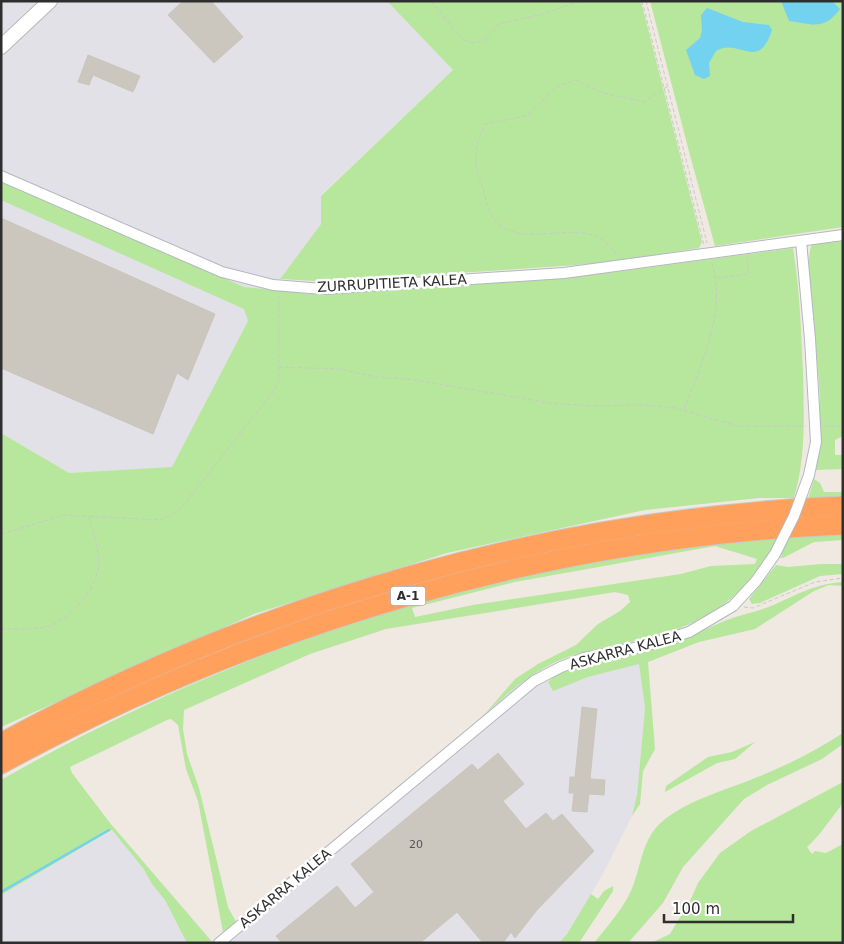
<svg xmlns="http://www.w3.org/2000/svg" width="844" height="944" font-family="'DejaVu Sans',sans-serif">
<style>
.industrial{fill:#e3e1e8}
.green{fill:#b7e69d;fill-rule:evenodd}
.water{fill:#74d2f1}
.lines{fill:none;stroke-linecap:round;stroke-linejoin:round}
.stream{stroke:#74d2f1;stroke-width:2.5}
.building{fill:#cbc7bf;stroke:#cbc5ba}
.street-casing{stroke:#b4b7c1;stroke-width:12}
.secondary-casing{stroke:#b4b7c1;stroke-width:16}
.highway-casing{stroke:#c9c9c9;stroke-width:21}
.path{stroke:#c9c9c9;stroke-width:1;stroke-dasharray:4 2.5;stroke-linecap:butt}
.street{stroke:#fff;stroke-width:10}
.secondary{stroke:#fff;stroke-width:14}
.highway{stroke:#ffa05c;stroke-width:19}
.street-bridge-casing{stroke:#b4b7c1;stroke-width:12;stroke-linecap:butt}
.street-bridge{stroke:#fff;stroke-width:10}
.labels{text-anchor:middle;stroke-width:5;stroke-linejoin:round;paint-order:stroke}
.number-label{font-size:11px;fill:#555452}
.shield{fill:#fff;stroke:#6d6d6d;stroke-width:1}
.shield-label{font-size:12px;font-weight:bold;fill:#2e2e2e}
.street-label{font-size:14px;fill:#2e2e2e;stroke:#fff}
</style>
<rect width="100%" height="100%" fill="#efe9e1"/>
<g class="industrial">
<polygon points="1,1 387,1 453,70 321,195 321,224 248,321 172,468 69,473 1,433"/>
<polygon points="639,664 645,708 637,795 632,816 603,874 567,934 559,943 1,943 1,895 115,829 212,941 460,736 516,685 541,670 553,690 588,677"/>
</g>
<g class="green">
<polygon points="387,1 641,1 702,242 699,248 604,263 331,282 280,279 321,224 321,196 453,70"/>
<polygon points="650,1 843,1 843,227 715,246 687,144 713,244"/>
<path d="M1,181L244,287L312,294L607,273L793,248C800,291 801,330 803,373C804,416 806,456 794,498H759L645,510L447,553L254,614L1,727V433L69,473L172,467L248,321L244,309L1,200Z"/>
<path d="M843,238V436L835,440V455H843V469L816,470C820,441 821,411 819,382C818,359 804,262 811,247C815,238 834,239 843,238Z"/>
<polygon points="814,479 820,483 824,492 843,492 843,498 808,499"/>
<path d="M843,532V540L814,542L783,558H780L782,555L773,550C738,605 694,629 631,642C610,647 589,650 568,657C535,669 510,691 484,715L515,679L538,664L576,645L598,624L620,611L630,602L628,595L615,592L386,629L310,654L184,710L183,729L187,754L199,788L228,907L236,922L223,932L198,801L186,769L178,725L171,719L167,720L70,767L72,773L110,823L212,942L210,943H187L165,900L152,884L143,868L112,830L1,895V780C170,683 357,611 547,570C644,548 744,540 843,532ZM715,546L757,559L755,564L711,566L681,574L473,605L415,617L412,608L515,582Z"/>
<polygon points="821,564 843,564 843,574 820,576 760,603 752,604 749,599 776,565 788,567"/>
<path d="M843,582V586L829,585L814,591L755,629L699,642L648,662L655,749L643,771L640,804L632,816L637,795L645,708L639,664L588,677L553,691L548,682C571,657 615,659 645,652C675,645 700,631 727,620C742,614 757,612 771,606C797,595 814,584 843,582Z"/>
<path d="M843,733V744L822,759L767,785L744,799L683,867L663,903L628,943H594C608,925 627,905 634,883C640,866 642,849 652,833C672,804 724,791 755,778C786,766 815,751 843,733Z"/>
<polygon points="755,742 735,759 717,763 665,792 666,786 708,757 732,752"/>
<polygon points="843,782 843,803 818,836 807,847 812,854 815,851 826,853 843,844 843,943 651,943 670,934 690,901 698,883 720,853 751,831"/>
<polygon points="613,886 613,891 579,943 559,943 567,934 591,894 598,899 604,891"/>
</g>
<g class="water">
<path d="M781,1H832L840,9C824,31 812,24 789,21Z"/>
<path d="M707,8L743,22L769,25L772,30C758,73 740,37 716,51L709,63L710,76L704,79L695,75L686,50L700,38L702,31L701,15Z"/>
</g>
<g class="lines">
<polyline class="stream" points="1,892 109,830"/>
</g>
<g class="building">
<polygon points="183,1 211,1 243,37 214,63 168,15"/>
<polygon points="88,55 140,76 133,92 93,75 89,85 78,82"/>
<polygon points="1,218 215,314 188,380 177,373 153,434 1,368"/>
<polygon points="582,707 597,709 590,779 605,780 604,795 589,794 587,812 572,811 574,793 569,793 570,777 575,777"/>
<polygon points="498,753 524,784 503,801 526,829 546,813 553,821 562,814 594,851 537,910 515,938 511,932 503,943 483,943 457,912 420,943 282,943 276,936 337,886 355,908 374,892 351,864 472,764 478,770"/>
</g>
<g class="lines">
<defs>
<g id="street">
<polyline points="1,176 222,272 273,285 323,289 564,273 843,235"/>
<polyline points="801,241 810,339 816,442 809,475"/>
<polyline points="219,943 534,681 561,667 584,658 645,646 689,632 733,606 756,581 775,554"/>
</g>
<polyline id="secondary" points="1,47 50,1"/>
<g id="highway">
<path d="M1,743C259,602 549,518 843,506"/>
<path d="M1,764C260,623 548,537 843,525"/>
</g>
</defs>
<use href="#street" class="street-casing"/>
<use href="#secondary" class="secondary-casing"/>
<use href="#highway" class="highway-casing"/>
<g class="path">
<polyline points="431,1 463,40 474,43 485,40 498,24 543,14 580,1"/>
<polyline points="642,1 704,245"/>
<polyline points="646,1 707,243"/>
<path d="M617,255C612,250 607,242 601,239C572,220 515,252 492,216C487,208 485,195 482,186C473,159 473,150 485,124L526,116L558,86L575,80L603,93L644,102L668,86"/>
<polyline points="717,278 749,274 747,257"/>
<polyline points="278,367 341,369 375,377 409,379 550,403 590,406 646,405 675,408 737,426 806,426"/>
<path d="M684,410C701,364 727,312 712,263"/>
<polyline points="825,426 843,426"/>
<polyline points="1,534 64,515 159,520 172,515 182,507 273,392 279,381 279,296"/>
<polyline points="744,607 753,608 815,582 843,578"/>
<path d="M1,629C17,628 37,631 52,625C71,617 94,591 98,570C101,553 93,533 89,517"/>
</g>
<use href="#street" class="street"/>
<use href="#secondary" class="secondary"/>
<use href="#highway" class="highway"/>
<defs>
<polyline id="street-bridge" points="775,554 794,516 809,475"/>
</defs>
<use href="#street-bridge" class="street-bridge-casing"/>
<use href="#street-bridge" class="street-bridge"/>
</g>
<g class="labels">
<g class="number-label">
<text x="416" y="848">20</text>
</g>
<rect class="shield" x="390.5" y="586.5" width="35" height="19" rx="4"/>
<g class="shield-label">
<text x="408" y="600">A-1</text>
</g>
<g class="street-label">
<text transform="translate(392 283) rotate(-3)" y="5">ZURRUPITIETA KALEA</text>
<text transform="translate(625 650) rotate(-15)" y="5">ASKARRA KALEA</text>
<text transform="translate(285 888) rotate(-40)" y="5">ASKARRA KALEA</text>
</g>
</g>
<rect width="844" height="944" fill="none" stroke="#2e2e2e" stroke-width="5"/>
<path d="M664 914v8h129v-8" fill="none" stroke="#2e2e2e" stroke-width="2.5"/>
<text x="672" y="914" font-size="15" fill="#2e2e2e" stroke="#ffffff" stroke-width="4" paint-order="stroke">100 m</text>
</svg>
